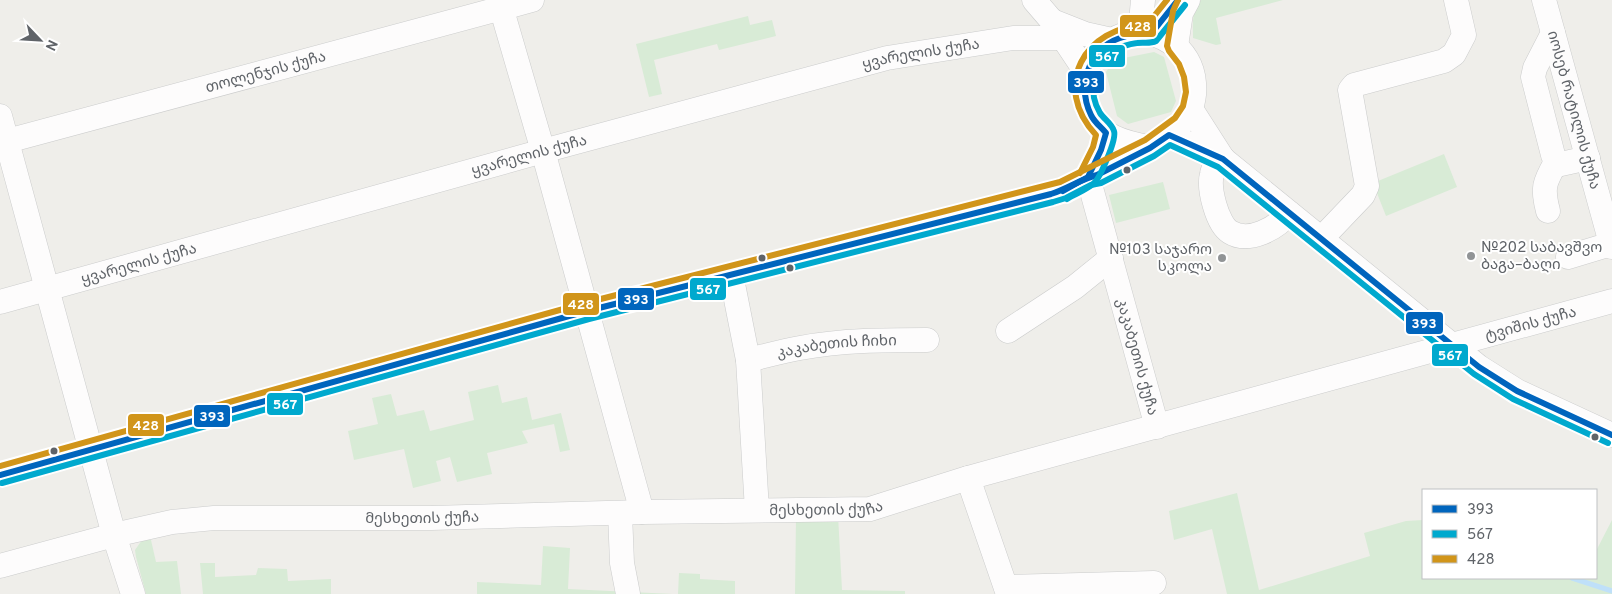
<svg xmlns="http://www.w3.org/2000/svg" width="1612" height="594" font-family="Overpass,'Noto Sans Georgian',sans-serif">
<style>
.green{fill:#d8ebd6}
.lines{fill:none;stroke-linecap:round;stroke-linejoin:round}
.stream{stroke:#bfe0f9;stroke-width:5}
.minor-casing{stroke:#cbcccc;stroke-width:25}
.minor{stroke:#fdfcfc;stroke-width:24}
.bus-1-casing{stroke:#fff;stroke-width:10}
.bus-2-casing{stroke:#fff;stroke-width:10}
.bus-3-casing{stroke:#fff;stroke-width:10}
.bus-1{stroke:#0065bd;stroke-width:6}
.bus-2{stroke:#00a9ce;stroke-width:6}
.bus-3{stroke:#d1951a;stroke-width:6}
.bus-dot{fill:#5f6368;stroke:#fff;stroke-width:2}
.poi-dot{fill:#919496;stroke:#fff;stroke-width:2}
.labels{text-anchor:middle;stroke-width:4;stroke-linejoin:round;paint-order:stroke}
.street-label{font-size:15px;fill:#5f6368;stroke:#fff}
.poi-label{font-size:15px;fill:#5f6368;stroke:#fff;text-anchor:start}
.line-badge{stroke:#fff;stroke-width:2}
.badge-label{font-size:14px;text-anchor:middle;font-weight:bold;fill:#fff}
</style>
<rect width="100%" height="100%" fill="#efeeea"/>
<g class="green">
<path d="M1201,0H1283L1216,18L1221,44L1216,45L1193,38C1193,26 1191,9 1201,0Z"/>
<polygon points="748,16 750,25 772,20 776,36 719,50 717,44 654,60 662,94 649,97 636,44"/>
<polygon points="1154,52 1164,57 1176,101 1171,112 1128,124 1117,116 1106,72 1114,60"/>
<polygon points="1444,154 1457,187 1386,216 1373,183"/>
<polygon points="1163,182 1170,209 1116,223 1109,195"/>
<polygon points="498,385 502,403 527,397 532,420 561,413 570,450 560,452 554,424 522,431 528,443 487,453 492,474 457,482 450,457 436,461 441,481 413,488 404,449 354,460 348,431 378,424 372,398 391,394 397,416 424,410 430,431 474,420 468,392"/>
<polygon points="1237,493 1259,590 1370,556 1364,533 1406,521 1423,520 1423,578 1596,578 1596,551 1612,520 1612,594 1227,594 1212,529 1174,540 1169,511"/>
<polygon points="838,515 842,590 905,591 905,594 795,594 796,517"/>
<polygon points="142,540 151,540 156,562 177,561 181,594 146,594 136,557 135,550"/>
<polygon points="543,546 570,548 568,589 673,594 477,594 477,582 541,585"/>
<polygon points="200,563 215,563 215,577 256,575 258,568 287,569 288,581 331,579 331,594 203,594"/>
<polygon points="679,573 700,574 700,579 735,581 735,594 678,594"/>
</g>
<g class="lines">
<polyline class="stream" points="1572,578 1612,591"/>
<defs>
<g id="minor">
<polyline points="499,0 543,151 642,512"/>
<polyline points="1034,0 1052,21 1086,72"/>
<path id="s1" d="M1544,0L1612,247"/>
<polyline points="1052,21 1085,34 1112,40"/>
<polyline points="1140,33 1143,0"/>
<polyline points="1553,33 1535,68 1533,77 1553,155 1556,162 1561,164 1588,158"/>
<polyline points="1176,46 1181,13 1188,0"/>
<polyline points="1191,109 1223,159"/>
<polyline points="0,116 114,535 133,594"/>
<path id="s2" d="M1106,133L1101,150L1088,177L1157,427"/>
<polyline points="1169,135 1223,159 1479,367 1517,391 1612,435"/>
<path id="s3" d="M0,143L532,0"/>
<path d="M1223,159C1218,163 1213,167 1212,174C1208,188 1217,224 1230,232C1249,244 1277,228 1289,213"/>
<path d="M1548,211C1542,188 1544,183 1556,162"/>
<polyline points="1321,239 1363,195 1367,186 1350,90 1354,85 1444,61 1454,54 1464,35 1456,0"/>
<polyline points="1568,257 1611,244"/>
<polyline points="731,274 748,360 757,510"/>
<path id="s4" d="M0,302L543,151L887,58L1013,38H1062"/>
<polyline points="1008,331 1075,287 1111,258"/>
<path id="s5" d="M748,360C765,356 783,351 800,348C842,340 885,340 927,340"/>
<path d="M0,475L587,311L1063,190L1088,177L1097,175L1150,148C1175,131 1197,117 1194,83C1193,66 1184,51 1170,42C1112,3 1050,90 1107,133C1119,142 1136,144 1150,148"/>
<polyline points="968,478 1008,594"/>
<polyline points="620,513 622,563 628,594"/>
<path id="s6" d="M0,566L114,535L172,522L214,518H431L642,512L870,509L968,478L1612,301"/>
<polyline points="1006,587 1154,583"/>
</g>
</defs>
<use href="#minor" class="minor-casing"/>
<use href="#minor" class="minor"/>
<defs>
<g id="bus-1">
<path d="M1063,191L1088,177L1101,150L1106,133C1101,127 1094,122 1091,115C1077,86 1088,49 1120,38C1130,34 1140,34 1151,34L1178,0"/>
<path d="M0,475L587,311L1051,194C1067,189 1081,179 1097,175L1150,148L1169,135L1223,159L1479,367L1517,391L1612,435"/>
</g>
<g id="bus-2">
<path d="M1067,199C1075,194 1087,190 1094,183C1100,178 1117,139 1114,131C1112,124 1104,119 1100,113C1088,93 1092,65 1112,52C1120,47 1128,44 1137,43C1144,42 1150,44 1156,41L1185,5"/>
<polyline points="2,483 589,319 1053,202 1066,198 1091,185 1101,183 1154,156 1170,145 1218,167 1474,374 1513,399 1608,443"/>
</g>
<g id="bus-3">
<path d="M1080,173L1093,147L1096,135C1051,87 1084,26 1147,25L1167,0"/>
<polyline points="0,466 585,303 1060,182 1145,140 1175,118 1183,106 1186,92 1184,77 1179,64 1169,51 1167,46 1173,11 1178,0"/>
</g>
</defs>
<use href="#bus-1" class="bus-1-casing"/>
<use href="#bus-2" class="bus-2-casing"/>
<use href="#bus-3" class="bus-3-casing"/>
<use href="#bus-1" class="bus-1"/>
<use href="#bus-2" class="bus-2"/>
<use href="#bus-3" class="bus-3"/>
</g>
<g class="bus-dot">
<circle cx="1127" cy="170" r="4.5"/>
<circle cx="762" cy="258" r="4.5"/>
<circle cx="790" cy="268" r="4.5"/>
<circle cx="1595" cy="437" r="4.5"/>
<circle cx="54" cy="451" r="4.5"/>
</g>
<g class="poi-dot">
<circle cx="1471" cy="256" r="5"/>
<circle cx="1222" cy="258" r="5"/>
</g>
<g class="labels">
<g class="street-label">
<text dy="5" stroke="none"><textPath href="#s4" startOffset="954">ყვარელის ქუჩა</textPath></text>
<text dy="5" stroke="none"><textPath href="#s3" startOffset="275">თოლენჯის ქუჩა</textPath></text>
<text dy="5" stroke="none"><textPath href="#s1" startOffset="114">იოსებ რატილის ქუჩა</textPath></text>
<text dy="5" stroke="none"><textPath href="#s4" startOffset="549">ყვარელის ქუჩა</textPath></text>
<text dy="5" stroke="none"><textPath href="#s4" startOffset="144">ყვარელის ქუჩა</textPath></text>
<text dy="5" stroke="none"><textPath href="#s6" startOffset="1562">ტვიშის ქუჩა</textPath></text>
<text dy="5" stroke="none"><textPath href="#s5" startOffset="90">კაკაბეთის ჩიხი</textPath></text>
<text dy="5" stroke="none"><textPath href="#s2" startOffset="234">კაკაბეთის ქუჩა</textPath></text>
<text dy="5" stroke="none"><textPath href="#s6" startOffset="832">მესხეთის ქუჩა</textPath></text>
<text dy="5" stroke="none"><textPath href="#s6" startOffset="428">მესხეთის ქუჩა</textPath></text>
</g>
<g class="poi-label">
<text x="1481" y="252">№202 საბავშვო<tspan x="1481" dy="17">ბაგა–ბაღი</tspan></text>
<text x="1212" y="254" text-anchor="end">№103 საჯარო<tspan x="1212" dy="17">სკოლა</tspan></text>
</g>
</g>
<g class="line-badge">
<rect x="1119" y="14" width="38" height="24" rx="5" fill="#d1951a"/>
<rect x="1088" y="44" width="38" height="24" rx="5" fill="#00a9ce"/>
<rect x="1067" y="70" width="38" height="24" rx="5" fill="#0065bd"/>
<rect x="689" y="277" width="38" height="24" rx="5" fill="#00a9ce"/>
<rect x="617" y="287" width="38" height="24" rx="5" fill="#0065bd"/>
<rect x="562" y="292" width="38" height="24" rx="5" fill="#d1951a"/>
<rect x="1405" y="311" width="39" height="24" rx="5" fill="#0065bd"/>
<rect x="1431" y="343" width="38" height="24" rx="5" fill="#00a9ce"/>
<rect x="266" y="392" width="38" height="24" rx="5" fill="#00a9ce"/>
<rect x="193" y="404" width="38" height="24" rx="5" fill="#0065bd"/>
<rect x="127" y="413" width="38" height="24" rx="5" fill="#d1951a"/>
</g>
<g class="badge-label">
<text x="1138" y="31">428</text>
<text x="1107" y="61">567</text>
<text x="1086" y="87">393</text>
<text x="708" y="294">567</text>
<text x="636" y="304">393</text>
<text x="581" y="309">428</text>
<text x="1424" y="328">393</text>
<text x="1450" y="360">567</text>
<text x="285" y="409">567</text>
<text x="212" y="421">393</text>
<text x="146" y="430">428</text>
</g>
<rect x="1422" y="489" width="175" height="90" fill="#ffffff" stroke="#bfc1c3"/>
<rect x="1432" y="505" width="25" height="8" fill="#0065bd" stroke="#bfc1c3"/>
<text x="1467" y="514" font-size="15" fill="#5f6368">393</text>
<rect x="1432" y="530" width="25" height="8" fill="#00a9ce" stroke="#bfc1c3"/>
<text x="1467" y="539" font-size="15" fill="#5f6368">567</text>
<rect x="1432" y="555" width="25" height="8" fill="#d1951a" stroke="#bfc1c3"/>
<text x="1467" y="564" font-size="15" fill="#5f6368">428</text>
<g transform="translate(40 40) rotate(115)" stroke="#ffffff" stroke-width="4" paint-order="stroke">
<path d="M0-4L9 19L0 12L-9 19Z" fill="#5f6368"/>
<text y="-8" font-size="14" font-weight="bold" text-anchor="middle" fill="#5f6368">N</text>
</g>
</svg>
